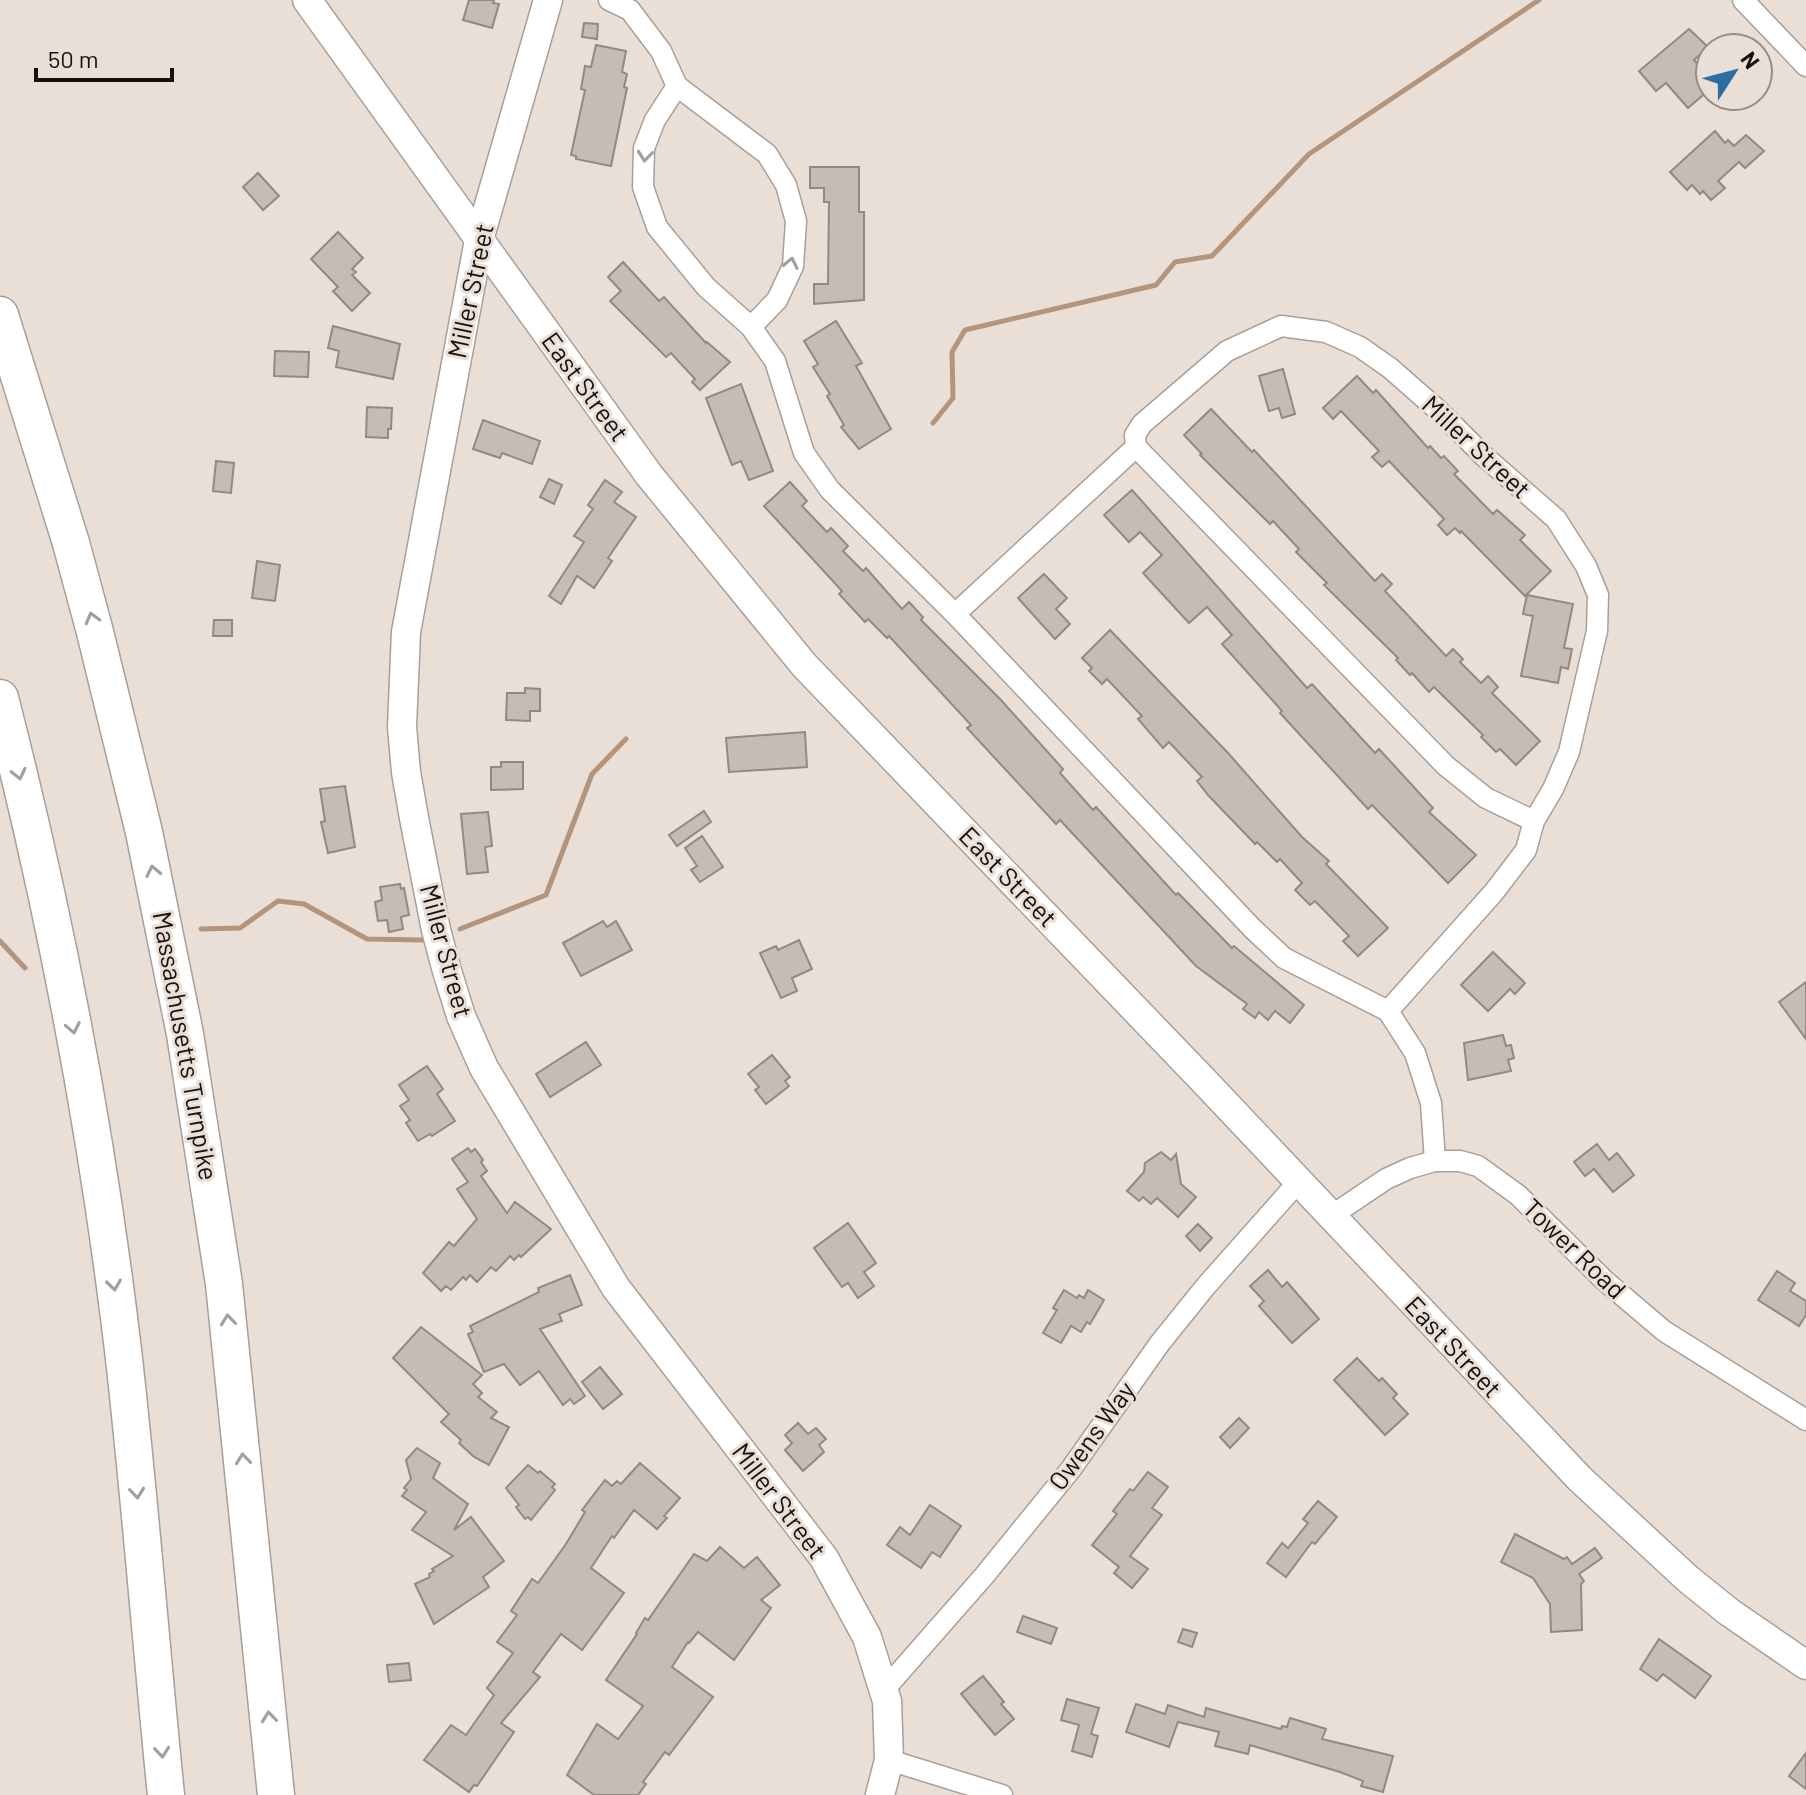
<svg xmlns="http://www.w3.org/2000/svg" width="1806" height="1795" font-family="Barlow,sans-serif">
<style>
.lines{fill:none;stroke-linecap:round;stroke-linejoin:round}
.stream{stroke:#b3947c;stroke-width:5}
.building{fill:#c7bcb4;stroke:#938982;stroke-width:2}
.street-casing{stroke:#aa9f97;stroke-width:23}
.secondary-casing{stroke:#aa9f97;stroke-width:31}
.highway-casing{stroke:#aa9f97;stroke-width:39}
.street{stroke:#fff;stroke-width:20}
.secondary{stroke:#fff;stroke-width:28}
.highway{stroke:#fff;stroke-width:36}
.oneway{stroke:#a1a09f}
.labels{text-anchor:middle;stroke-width:6;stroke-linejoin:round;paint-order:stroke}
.street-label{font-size:26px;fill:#15120f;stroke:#eadfd7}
</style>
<rect width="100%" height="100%" fill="#eadfd7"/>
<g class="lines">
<g class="stream">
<polyline points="933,423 953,398 952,352 965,330 1156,285 1175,262 1212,256 1309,154 1539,0"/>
<polyline points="201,929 240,928 278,901 304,904 367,939 423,940"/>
<polyline points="460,929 546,895 592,774 626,739"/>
<polyline points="0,941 25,968"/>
</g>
</g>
<g class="building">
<polygon points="469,0 494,0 493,3 499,4 492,28 463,20"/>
<polygon points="584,23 598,24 597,39 582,37"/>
<polygon points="1689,29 1708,47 1694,60 1710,78 1710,89 1688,108 1666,83 1656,91 1639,71"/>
<polygon points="596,45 626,51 622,72 627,74 624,87 627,88 611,166 576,159 576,156 571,155 585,90 581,89 585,66 591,67"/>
<polygon points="1715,131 1725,143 1728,140 1734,146 1746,135 1764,151 1745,168 1739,162 1718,181 1725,188 1711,200 1703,191 1700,194 1692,185 1687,190 1670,172"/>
<polygon points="810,167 859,167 859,212 864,212 864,300 814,304 814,284 828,284 829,202 824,202 824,188 810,188"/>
<polygon points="258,173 279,196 263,210 243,187"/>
<polygon points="338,232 363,258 352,269 356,272 352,275 370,293 352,311 333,291 338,287 311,259"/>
<polygon points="623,262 659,301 664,297 706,343 707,342 730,362 700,390 692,382 695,379 671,353 666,357 610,301 621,291 608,277"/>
<polygon points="836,321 862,363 856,366 891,429 859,449 841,427 844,425 827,396 830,394 813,367 818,364 804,341"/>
<polygon points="333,326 400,344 393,379 336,367 339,351 328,348"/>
<polygon points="275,351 309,352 308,377 274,376"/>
<polygon points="1283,369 1295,414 1282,418 1279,408 1269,411 1259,376"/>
<polygon points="1357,376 1373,393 1376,390 1428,448 1430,446 1441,458 1444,456 1458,471 1454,474 1493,514 1497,510 1525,535 1520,540 1551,571 1525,596 1461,531 1460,533 1455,528 1447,535 1438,525 1444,519 1389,461 1382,467 1372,457 1379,451 1341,411 1333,419 1323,408"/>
<polygon points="741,384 773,471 749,480 741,461 732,465 706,398"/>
<polygon points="367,407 392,408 391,429 388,429 388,438 366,437"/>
<polygon points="1211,409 1252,452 1254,450 1375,581 1382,574 1392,584 1385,591 1446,656 1453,649 1463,659 1460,662 1481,683 1488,676 1498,687 1492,693 1540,741 1516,765 1500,749 1496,752 1481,737 1483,735 1434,687 1429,692 1412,673 1410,675 1396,660 1398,658 1324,585 1327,583 1296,552 1299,549 1273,521 1270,524 1200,455 1202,454 1184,435"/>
<polygon points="483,420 540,441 532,464 502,453 500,458 473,449"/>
<polygon points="216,461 234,463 231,493 213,491"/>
<polygon points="549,479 562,485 554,504 540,497"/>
<polygon points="605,480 622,492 614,502 636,517 608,558 612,561 594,588 577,576 561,604 549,596 584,542 574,536 593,509 588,505"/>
<polygon points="790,482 807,501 802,506 827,532 831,528 848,546 843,551 863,571 866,568 902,609 909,602 923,617 921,620 1000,699 1063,769 1060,773 1093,810 1096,807 1176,895 1178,893 1232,948 1234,946 1304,1005 1290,1023 1275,1011 1268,1020 1259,1012 1255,1018 1243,1009 1247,1004 1196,966 1060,820 1056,824 967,728 971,725 889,636 887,638 868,619 865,622 839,594 842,591 764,506"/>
<polygon points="1132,490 1307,688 1312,684 1375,753 1379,749 1433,808 1429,812 1476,855 1448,883 1372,805 1368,809 1280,713 1282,711 1222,644 1232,635 1207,607 1189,623 1143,573 1162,555 1140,532 1129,542 1104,515"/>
<polygon points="257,561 280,565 275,601 252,598"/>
<polygon points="1044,574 1067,598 1056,609 1070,624 1055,639 1018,598"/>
<polygon points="1527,595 1573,604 1564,648 1572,649 1568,669 1561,667 1558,683 1521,676 1533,616 1523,614"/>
<polygon points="214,620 232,620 232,636 213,636"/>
<polygon points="1110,630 1228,753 1302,837 1329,861 1326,864 1388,928 1358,956 1343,941 1349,936 1315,901 1310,905 1295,890 1302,883 1280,859 1277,862 1257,842 1255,844 1208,795 1197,781 1202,777 1169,742 1163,748 1138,719 1142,716 1107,679 1102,684 1089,671 1092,668 1082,658"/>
<polygon points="525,688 540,689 540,711 530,711 530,721 506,720 507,693 525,693"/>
<polygon points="805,732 807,767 729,772 726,738"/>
<polygon points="501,762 523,762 523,789 491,790 491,767 501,767"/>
<polygon points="345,786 355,847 328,853 321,822 325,821 320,789"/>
<polygon points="704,811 711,822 677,846 669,835"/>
<polygon points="488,812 492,846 485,847 488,872 467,874 461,814"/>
<polygon points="702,836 723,867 700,882 691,870 697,866 685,848"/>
<polygon points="400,884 401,889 404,888 409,915 401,917 403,929 389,932 387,920 378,921 375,902 382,900 380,887"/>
<polygon points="603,921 607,927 616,921 632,950 581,976 563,943"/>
<polygon points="799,940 812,969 792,978 797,991 781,998 760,953 776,946 778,950"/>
<polygon points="1493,952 1525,983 1515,994 1510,989 1488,1011 1461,985"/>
<polygon points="1806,982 1806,1039 1779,1002"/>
<polygon points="1503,1035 1506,1046 1511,1045 1514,1058 1508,1060 1511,1071 1468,1080 1464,1043"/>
<polygon points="586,1042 601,1065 550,1097 536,1074"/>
<polygon points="772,1055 790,1077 785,1081 789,1086 766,1104 755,1090 759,1087 748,1074"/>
<polygon points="427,1066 443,1089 437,1094 455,1121 432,1136 430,1134 418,1141 406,1123 410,1120 400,1106 409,1100 399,1085"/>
<polygon points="1597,1144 1609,1160 1617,1153 1634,1175 1613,1192 1594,1169 1585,1176 1574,1162"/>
<polygon points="468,1148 471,1152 475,1149 483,1160 481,1162 487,1171 481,1176 507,1213 515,1202 551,1229 521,1257 519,1255 514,1260 510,1256 496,1271 491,1267 477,1282 470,1275 466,1280 463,1277 451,1290 446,1286 441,1291 423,1273 449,1242 454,1246 477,1219 457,1189 468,1182 452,1159"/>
<polygon points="1161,1152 1171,1160 1176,1154 1181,1184 1196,1197 1178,1217 1157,1198 1151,1204 1143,1197 1139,1201 1127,1191 1144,1172 1145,1163"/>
<polygon points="848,1223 876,1263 864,1272 874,1286 858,1298 848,1283 842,1287 814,1248"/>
<polygon points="1198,1224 1212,1238 1200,1251 1186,1236"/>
<polygon points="1268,1270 1282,1287 1287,1282 1319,1319 1292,1343 1259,1306 1264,1301 1250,1286"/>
<polygon points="1777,1271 1795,1283 1790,1291 1806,1301 1806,1315 1799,1326 1758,1300"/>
<polygon points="570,1275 582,1305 559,1314 562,1321 540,1329 585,1396 574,1404 570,1399 563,1405 539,1371 520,1385 504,1364 484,1372 468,1334 473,1332 470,1326 539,1292 538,1288"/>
<polygon points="1064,1290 1077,1298 1079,1295 1084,1298 1088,1290 1104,1300 1090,1324 1087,1322 1081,1332 1071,1326 1061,1343 1043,1333 1057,1310 1053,1308"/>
<polygon points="421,1327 482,1375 473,1384 482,1393 478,1397 497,1412 491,1418 509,1427 489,1465 474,1457 459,1443 461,1440 441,1422 449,1414 393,1358"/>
<polygon points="1357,1358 1379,1381 1382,1378 1397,1394 1393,1398 1408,1414 1385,1435 1334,1380"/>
<polygon points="600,1367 622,1394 603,1409 582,1382"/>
<polygon points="1239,1418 1249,1428 1230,1448 1220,1437"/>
<polygon points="798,1423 808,1434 816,1428 826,1439 819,1445 824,1452 803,1471 785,1450 792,1443 785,1435"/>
<polygon points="417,1448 440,1463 433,1478 468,1504 454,1530 471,1517 504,1561 483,1577 489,1587 434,1624 415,1584 430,1577 429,1574 434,1571 432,1569 453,1556 412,1530 426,1512 402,1496 407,1490 404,1488 411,1479 406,1460"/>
<polygon points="640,1463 680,1498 664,1516 667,1518 657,1529 634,1510 614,1538 612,1536 591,1568 624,1593 582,1650 561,1634 533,1672 540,1677 501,1723 514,1732 477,1786 474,1785 469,1792 424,1760 451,1725 466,1735 494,1695 487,1688 513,1653 497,1642 517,1615 511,1611 532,1579 538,1583 566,1544 585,1512 582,1510 605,1480 612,1486 617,1481 621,1484"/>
<polygon points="528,1465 538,1473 540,1471 555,1484 552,1487 555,1490 531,1520 528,1517 525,1519 516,1507 519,1505 506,1488"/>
<polygon points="1148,1472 1168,1487 1152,1508 1162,1515 1130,1556 1148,1569 1132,1588 1114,1573 1119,1567 1092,1545 1117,1514 1113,1511 1130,1489 1133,1491"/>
<polygon points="1318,1501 1337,1517 1315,1544 1312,1542 1286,1577 1267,1563 1282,1543 1288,1548 1308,1523 1303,1519"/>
<polygon points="930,1505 961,1526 940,1557 932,1552 921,1568 887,1545 900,1527 910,1535"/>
<polygon points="1515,1534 1564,1559 1567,1557 1572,1564 1595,1548 1602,1558 1579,1574 1584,1581 1581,1584 1582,1630 1551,1632 1550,1604 1533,1578 1501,1562"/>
<polygon points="720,1547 744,1568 757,1557 780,1585 761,1600 771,1608 734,1660 698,1632 689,1643 688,1642 672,1667 713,1697 669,1755 665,1752 643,1782 646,1784 638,1795 594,1795 567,1775 597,1724 618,1739 643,1706 606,1680 637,1634 636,1633 645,1618 648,1620 694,1554 707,1561"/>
<polygon points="1023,1616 1057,1628 1051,1644 1017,1632"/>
<polygon points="1183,1629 1197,1633 1192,1647 1178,1642"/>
<polygon points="1659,1639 1711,1676 1695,1698 1663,1674 1657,1681 1640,1669"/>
<polygon points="409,1663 411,1680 389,1682 387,1665"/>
<polygon points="983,1676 1004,1702 1001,1704 1014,1719 995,1735 961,1694"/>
<polygon points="1067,1699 1099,1708 1091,1734 1098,1736 1092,1757 1072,1751 1079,1725 1061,1720"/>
<polygon points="1136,1704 1165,1714 1168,1705 1204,1717 1206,1708 1281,1729 1282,1726 1287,1727 1290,1718 1326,1729 1322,1739 1393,1756 1383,1792 1361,1786 1363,1781 1340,1772 1250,1745 1248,1754 1215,1746 1219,1732 1178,1722 1169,1747 1126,1732"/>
<polygon points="1806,1753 1806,1789 1789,1776"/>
</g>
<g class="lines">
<defs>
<g id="street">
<polyline points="609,0 630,10 661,51 677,86 767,154 786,185 796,221 793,266 777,300 751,327"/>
<polyline points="1743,0 1806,66"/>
<polyline points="677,86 655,120 644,148 643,187 657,227 706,287 751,327 775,361 804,453 830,490 955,614 1252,928 1284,958 1388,1011 1415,1053 1431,1103 1435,1161"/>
<polyline points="1136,447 1135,435 1142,424 1227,351 1281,326 1326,332 1360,347 1390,368 1439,411 1485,457 1556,519 1586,566 1598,595 1597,631 1569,752 1553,789 1534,821"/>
<polyline points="955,614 1136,447 1446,766 1486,798 1534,821 1526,850 1494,892 1388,1011"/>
<polyline points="1331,1216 1386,1179 1410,1168 1435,1161 1460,1161 1478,1166 1518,1195 1604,1280 1664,1331 1806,1420"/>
<polyline points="884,1690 984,1576 1071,1469 1160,1343 1206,1286 1299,1181"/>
<polyline points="889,1760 1002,1795"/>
</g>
<g id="secondary">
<polyline points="307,0 649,475 804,665 1204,1081 1580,1479 1688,1579 1729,1612 1806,1665"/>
<polyline points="548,0 479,240 406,632 402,727 406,772 414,818 436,930 447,971 461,1016 484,1068 616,1288 824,1558 867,1637 887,1701 889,1760 880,1795"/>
</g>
<g id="highway">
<polyline points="0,315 71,543 95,632 144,832 185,1034 224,1284 276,1795"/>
<path d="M0,698C55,912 97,1131 123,1350C140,1498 151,1647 166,1795"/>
</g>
</defs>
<use href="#street" class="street-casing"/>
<use href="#secondary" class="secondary-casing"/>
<use href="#highway" class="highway-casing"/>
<use href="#street" class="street"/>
<use href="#secondary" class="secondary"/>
<use href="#highway" class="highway"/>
</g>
<defs><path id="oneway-chevron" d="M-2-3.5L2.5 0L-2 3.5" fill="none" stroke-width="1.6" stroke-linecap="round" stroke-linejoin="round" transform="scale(2)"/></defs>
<g class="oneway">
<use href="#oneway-chevron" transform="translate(645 156) rotate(96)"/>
<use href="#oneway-chevron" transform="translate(791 263) rotate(-78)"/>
<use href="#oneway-chevron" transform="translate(92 618) rotate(-105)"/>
<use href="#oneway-chevron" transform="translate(19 774) rotate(77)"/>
<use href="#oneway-chevron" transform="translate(153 871) rotate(-102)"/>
<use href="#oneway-chevron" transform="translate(73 1028) rotate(79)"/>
<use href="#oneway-chevron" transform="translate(114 1285) rotate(82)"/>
<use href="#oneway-chevron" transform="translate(228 1320) rotate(-96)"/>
<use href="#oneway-chevron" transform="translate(243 1459) rotate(-96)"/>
<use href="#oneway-chevron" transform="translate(137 1493) rotate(84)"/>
<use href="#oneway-chevron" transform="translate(269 1717) rotate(-96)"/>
<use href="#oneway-chevron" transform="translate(162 1752) rotate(84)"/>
</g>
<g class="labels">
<g class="street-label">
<text transform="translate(471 291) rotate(-78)" y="9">Miller Street</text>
<text transform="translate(585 387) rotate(54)" y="9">East Street</text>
<text transform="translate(1476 447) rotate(43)" y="9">Miller Street</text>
<text transform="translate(1008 877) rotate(46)" y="9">East Street</text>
<text transform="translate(446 951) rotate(75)" y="9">Miller Street</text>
<text transform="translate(185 1046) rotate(80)" y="9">Massachusetts Turnpike</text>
<text transform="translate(1574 1249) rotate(44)" y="9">Tower Road</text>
<text transform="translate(1453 1347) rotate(47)" y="9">East Street</text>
<text transform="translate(1092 1436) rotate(-54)" y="9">Owens Way</text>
<text transform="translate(779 1501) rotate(53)" y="9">Miller Street</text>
</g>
</g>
<g transform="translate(1734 72) rotate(54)"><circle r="38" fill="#eadfd7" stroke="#958d87" stroke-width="2"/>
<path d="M0-6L14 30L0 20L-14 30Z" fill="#2e6da4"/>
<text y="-12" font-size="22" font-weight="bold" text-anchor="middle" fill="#15120f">N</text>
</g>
<path d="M36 68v12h136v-12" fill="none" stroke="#15120f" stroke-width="4"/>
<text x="48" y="68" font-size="24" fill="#15120f" stroke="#eadfd7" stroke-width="6" paint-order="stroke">50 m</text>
</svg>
